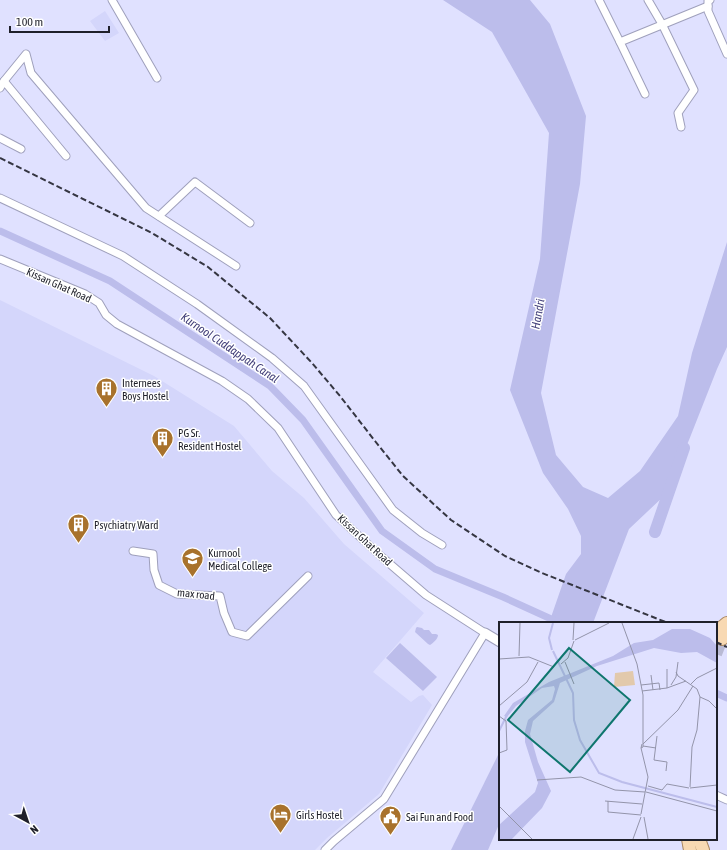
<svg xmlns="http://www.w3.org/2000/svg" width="727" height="850" font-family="'Asap Condensed',sans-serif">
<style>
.built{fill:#d4d6fb}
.water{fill:#bcbdeb}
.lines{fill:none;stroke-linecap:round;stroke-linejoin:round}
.canal{stroke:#bcbdeb;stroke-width:7}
.river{stroke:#bcbdeb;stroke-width:12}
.primary-tunnel{stroke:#b9bad4;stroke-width:12;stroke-dasharray:12 6;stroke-linecap:butt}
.minor-casing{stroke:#9fa0bc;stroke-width:9}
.tertiary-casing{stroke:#9fa0bc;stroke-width:11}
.primary-casing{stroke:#a98763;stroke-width:14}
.minor{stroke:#fff;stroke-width:7}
.tertiary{stroke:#fff;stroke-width:9}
.primary{stroke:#f8d9b3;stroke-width:12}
.rail{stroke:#353642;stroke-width:2;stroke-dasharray:6 3;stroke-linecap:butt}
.labels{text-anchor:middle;stroke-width:3;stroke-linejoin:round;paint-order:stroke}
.street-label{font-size:11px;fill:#1f202a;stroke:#fff}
.poi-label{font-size:11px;fill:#1f202a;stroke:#fff;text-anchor:start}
.water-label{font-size:12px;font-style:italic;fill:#423f79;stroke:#fff}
.inset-river{fill:none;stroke:#bcbdeb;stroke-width:2}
.inset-road{fill:none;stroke:#9394aa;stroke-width:1}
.view{fill:#0f766e;fill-opacity:0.15;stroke:#0f766e;stroke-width:2}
.inset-edge{fill:none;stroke:#1f202a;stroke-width:2}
</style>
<rect width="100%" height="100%" fill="#e0e1ff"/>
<g class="built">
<polygon points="105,11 119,33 105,41 90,21"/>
<polygon points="0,300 154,376 234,426 272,471 304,498 344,544 424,613 373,672 411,702 419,696 423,695 432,705 379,794 327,838 315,850 0,850"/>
</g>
<g class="water">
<polygon points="443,0 530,0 550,24 586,116 580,184 541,393 556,455 583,487 608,498 640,471 678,416 692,353 727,242 727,347 717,369 689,440 665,495 629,529 593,623 549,623 566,574 581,554 581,536 568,509 543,473 510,390 540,259 549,133 492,32"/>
<path d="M417,627L422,628L424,630H429L432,634H436L438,635C438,639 433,643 430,645L428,644L415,632L416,628Z"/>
<polygon points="400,643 437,677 423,691 386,658"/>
<polygon points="500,751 500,822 488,850 451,850"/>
</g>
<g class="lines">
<g class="canal">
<polyline points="0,231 110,281 270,386 303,420 382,531 435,569 503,597 560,623"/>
<polyline points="716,693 727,698"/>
</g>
<polyline class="river" points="655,532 684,448"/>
<polyline class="primary-tunnel" points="716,654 722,639"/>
<defs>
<g id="minor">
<polyline points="112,0 157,78"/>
<polyline points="599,0 620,42"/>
<polyline points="648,0 662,24 694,90 678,113 681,127"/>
<polyline points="710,0 708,1 708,11 727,54"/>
<polyline points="4,81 26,54 31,73 146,208 236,266"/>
<polyline points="0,88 4,81 66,156"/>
<polyline points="645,94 620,42 708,6"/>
<polyline points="0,138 21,149"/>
<polyline points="0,198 123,256 197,304 272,358 304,386 393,510 422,533 442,545"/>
<polyline points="159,216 195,182 250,223"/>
<polyline points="0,259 85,294 99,303 106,315 117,324 222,381 248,399 278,428 336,515 383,558 426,595 485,633 384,799 334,841 325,850"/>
<polyline points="133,551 153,554 154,570 159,585 177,594 220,596 224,613 232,632 247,636 308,576"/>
<polyline points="716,795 727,800"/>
</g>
<polyline id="tertiary" points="485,633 500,642"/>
<g id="primary">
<polyline points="716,632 727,623"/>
<polyline points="722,639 727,635"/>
<polyline points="688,839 690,850"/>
<polyline points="699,839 703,850"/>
</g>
</defs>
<use href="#minor" class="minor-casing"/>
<use href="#tertiary" class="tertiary-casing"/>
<use href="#primary" class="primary-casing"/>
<use href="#minor" class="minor"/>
<use href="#tertiary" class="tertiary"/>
<use href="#primary" class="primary"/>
<g class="rail">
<polyline points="0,158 152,233 208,267 270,318 312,363 340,396 375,441 403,476 451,520 505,556 542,573 668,623"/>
<polyline points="716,642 727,647"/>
</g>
</g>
<defs>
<symbol id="building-pin" viewBox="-11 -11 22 30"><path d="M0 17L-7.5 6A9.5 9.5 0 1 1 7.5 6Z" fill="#a8722c" stroke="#fff"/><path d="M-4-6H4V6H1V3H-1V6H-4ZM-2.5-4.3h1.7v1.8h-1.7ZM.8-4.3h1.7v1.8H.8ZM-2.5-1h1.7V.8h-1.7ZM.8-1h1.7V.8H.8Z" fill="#fff"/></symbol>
<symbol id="university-pin" viewBox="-11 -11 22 30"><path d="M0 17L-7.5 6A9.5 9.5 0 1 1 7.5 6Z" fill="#a8722c" stroke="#fff"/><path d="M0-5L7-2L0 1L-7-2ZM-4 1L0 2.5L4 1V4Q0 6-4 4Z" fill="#fff"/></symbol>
<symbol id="hotel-pin" viewBox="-11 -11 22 30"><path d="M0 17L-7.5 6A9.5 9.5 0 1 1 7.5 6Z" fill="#a8722c" stroke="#fff"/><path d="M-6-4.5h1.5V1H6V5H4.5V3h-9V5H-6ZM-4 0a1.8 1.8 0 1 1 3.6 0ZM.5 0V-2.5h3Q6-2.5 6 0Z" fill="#fff"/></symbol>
<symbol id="civic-pin" viewBox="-11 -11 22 30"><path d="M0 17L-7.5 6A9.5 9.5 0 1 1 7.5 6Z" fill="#a8722c" stroke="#fff"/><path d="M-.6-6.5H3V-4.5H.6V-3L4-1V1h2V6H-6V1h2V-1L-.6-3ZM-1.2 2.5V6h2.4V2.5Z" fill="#fff"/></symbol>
</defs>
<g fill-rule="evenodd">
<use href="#building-pin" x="94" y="376" width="25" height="34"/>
<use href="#building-pin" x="150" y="426" width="25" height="34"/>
<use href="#building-pin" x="66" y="512" width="25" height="34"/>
<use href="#university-pin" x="180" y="546" width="25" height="34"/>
<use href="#hotel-pin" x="268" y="802" width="25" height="34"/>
<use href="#civic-pin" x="378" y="804" width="25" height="34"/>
</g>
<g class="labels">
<g class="street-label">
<text transform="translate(59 285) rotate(24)" y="4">Kissan Ghat Road</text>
<text transform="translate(365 540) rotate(43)" y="4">Kissan Ghat Road</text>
<text transform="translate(196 594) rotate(6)" y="4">max road</text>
</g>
<g class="poi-label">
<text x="122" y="387">Internees<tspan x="122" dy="13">Boys Hostel</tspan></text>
<text x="178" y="437">PG Sr.<tspan x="178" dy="13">Resident Hostel</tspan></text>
<text x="94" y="529">Psychiatry Ward</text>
<text x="208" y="557">Kurnool<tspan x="208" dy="13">Medical College</tspan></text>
<text x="296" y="819">Girls Hostel</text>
<text x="406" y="821">Sai Fun and Food</text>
</g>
<g class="water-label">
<text transform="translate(538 314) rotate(-80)" y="4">Handri</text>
<text transform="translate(230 348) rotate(34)" y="4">Kurnool Cuddappah Canal</text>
</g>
</g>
<g transform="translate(499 622)">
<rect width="218" height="218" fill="#e0e1ff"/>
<path d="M134,49L136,63L115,65L116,51Z" fill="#e2c9ac"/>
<path d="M173,7H191L211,16L218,24V41L198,30L182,31L155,26L98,44L61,61L55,80L34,99L31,112L39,140L52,169L43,186L13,217H0V203L36,170L39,161L26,120V109L29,98L53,78L56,67L55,64L43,66L17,84L8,95L5,94L14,81L50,60L114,34L135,21L154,18Z" fill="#bcbdeb"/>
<path class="inset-river" d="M53,28L50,16L54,1M54,29L74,71L75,98L81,118L100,151L123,160L218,185M0,109L8,93"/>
<path class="inset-road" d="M123,1L138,42L144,73V125L142,126L143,122M74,18L75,1M76,18L110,1M20,34L21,1M0,37L30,35L55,45M66,40L75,62M62,42L69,36L75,19M168,47V66M177,50L179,54L198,67L201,75L198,108L193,125L191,165M152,53L154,68M192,62L198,56L218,46M142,63L160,61L161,68M172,63L177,55L179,40M143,69L168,66L187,59M201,75L210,79L218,87M0,84L28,60L39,40M0,94L7,99L8,128L0,131M158,114L155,138L168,140L167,149M144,122L179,88L194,64M144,124L157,126M142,126L149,155L142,192M38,158L82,155L116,168L146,170M149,164L163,168L168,162L190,166M191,166L218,163M147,170L218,189M106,179L143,182M109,179V190L142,193M0,184L33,217M145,195L149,217M134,217L142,195"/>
<path class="view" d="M70,26L131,78L71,150L9,98Z"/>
<rect width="218" height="218" class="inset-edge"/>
</g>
<g transform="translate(28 822) rotate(140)" stroke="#ffffff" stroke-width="3" paint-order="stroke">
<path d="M0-3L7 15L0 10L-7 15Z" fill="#1f202a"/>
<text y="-6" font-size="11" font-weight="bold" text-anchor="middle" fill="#1f202a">N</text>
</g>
<path d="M10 26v6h99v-6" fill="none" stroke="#1f202a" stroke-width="2"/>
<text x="16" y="26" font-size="12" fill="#1f202a" stroke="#ffffff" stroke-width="3" paint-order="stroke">100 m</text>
</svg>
